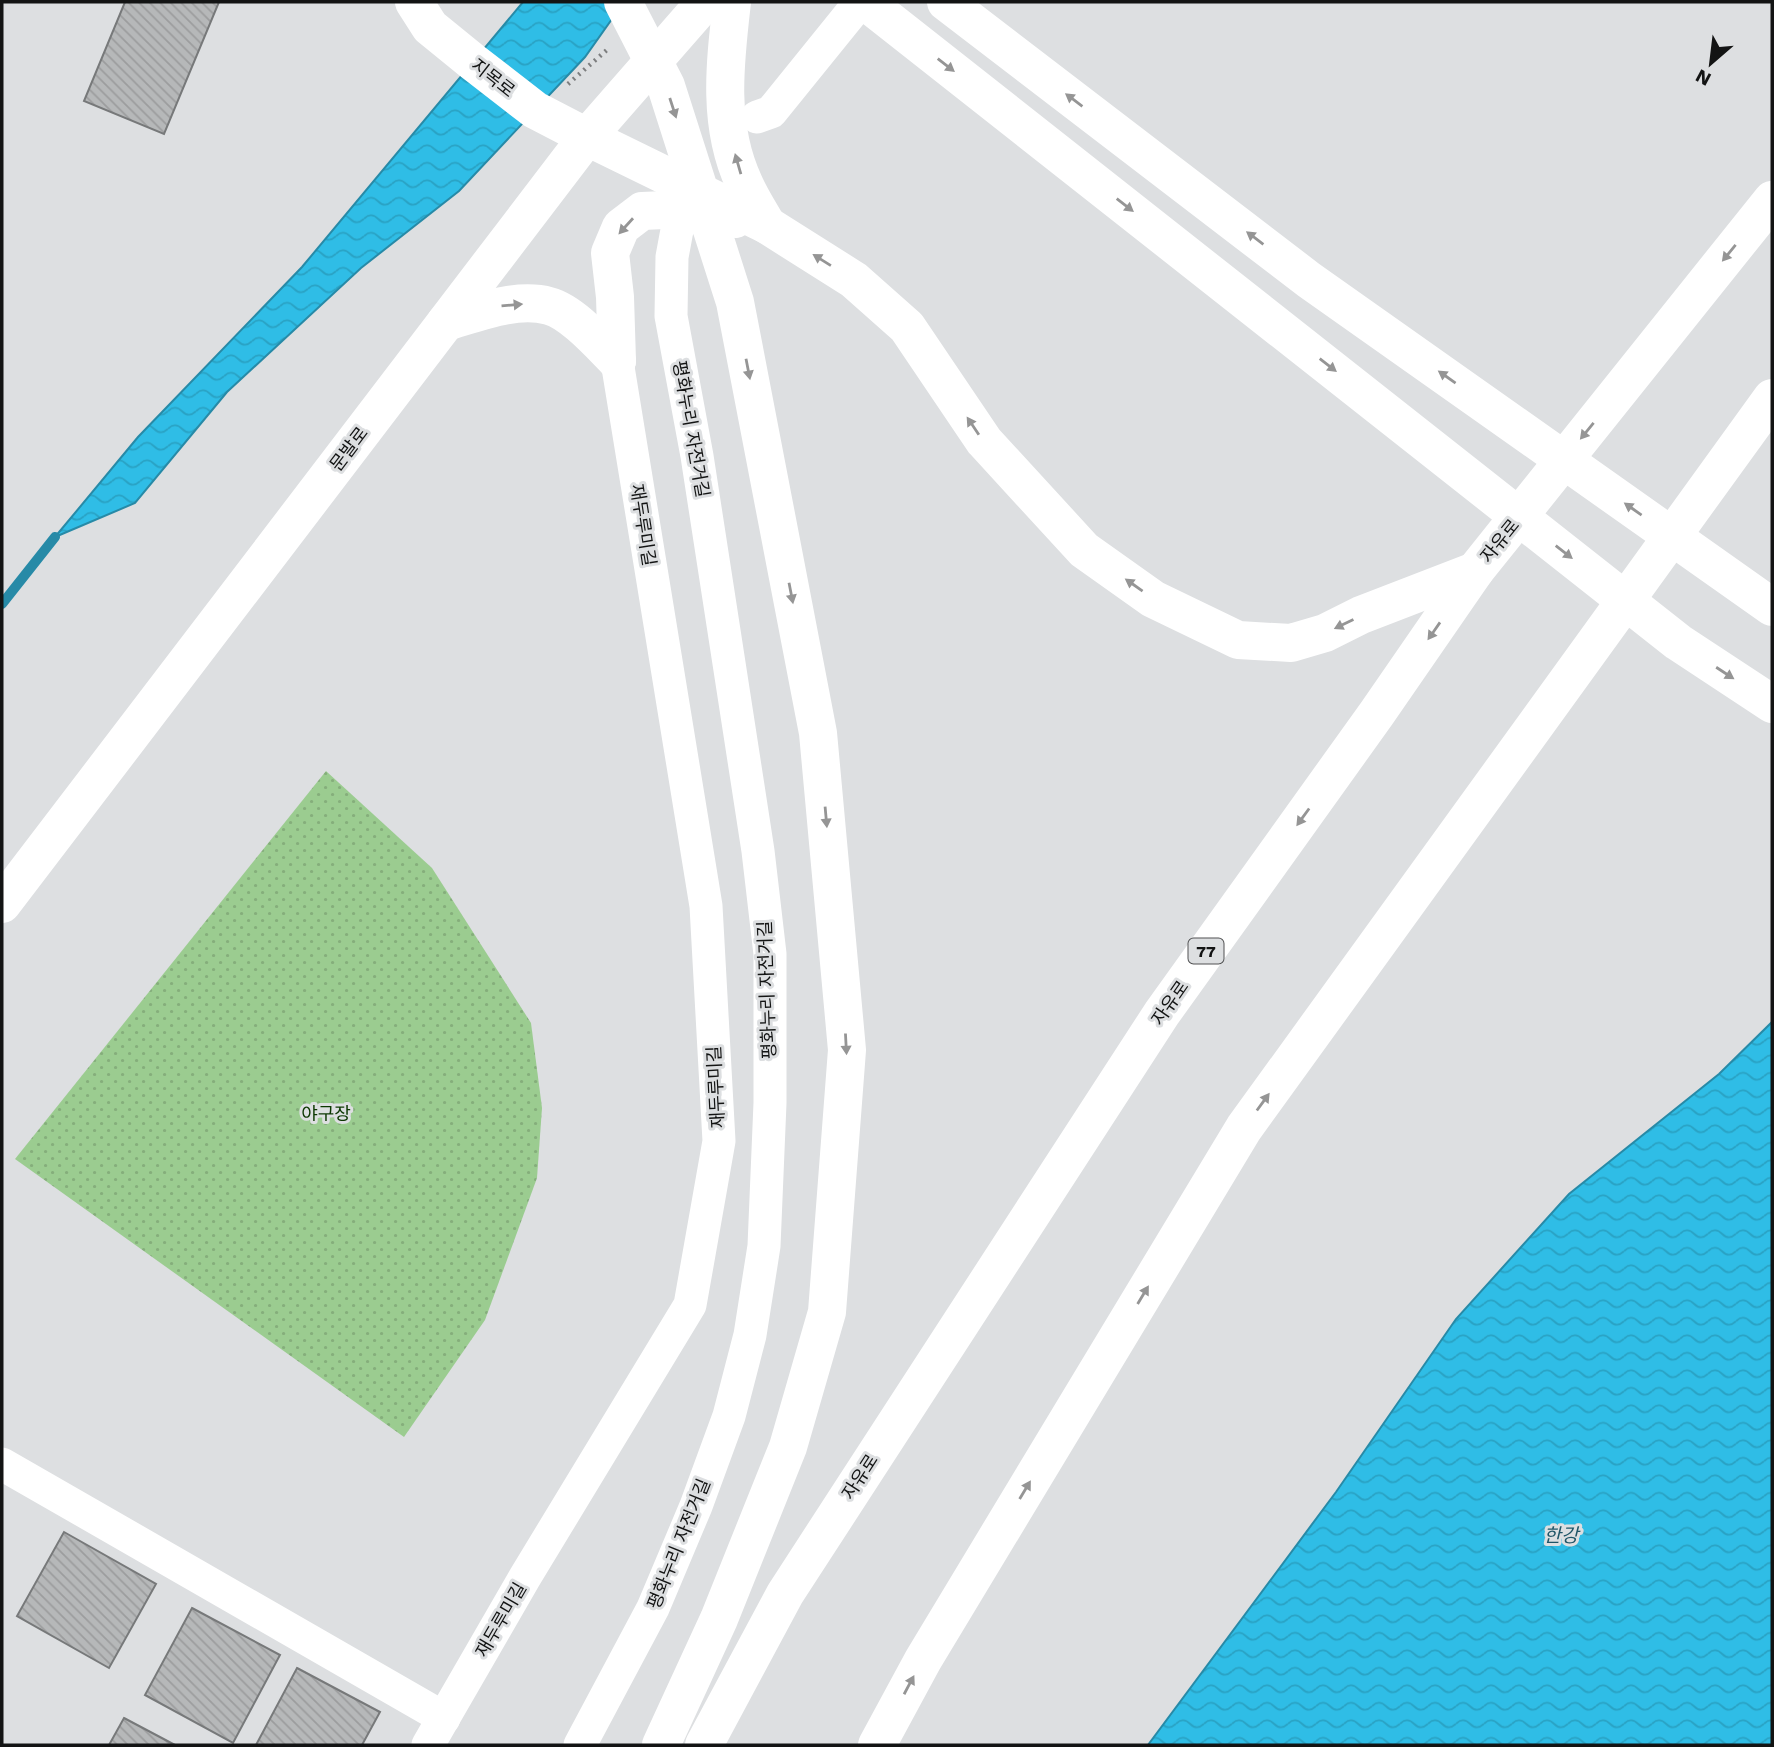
<svg xmlns="http://www.w3.org/2000/svg" width="1774" height="1747" font-family="'Work Sans','Noto Sans KR',sans-serif">
<style>
.grass{fill:url(#grass-dots)}
.water{fill:url(#water-waves);stroke:#278aa7;stroke-width:2}
.lines{fill:none;stroke-linecap:round;stroke-linejoin:round}
.stream{stroke:#278aa7;stroke-width:10}
.building{fill:url(#building-back-hatch);stroke:#77797a;stroke-width:2}
.path{stroke:#7d7e7f;stroke-width:4.5;stroke-dasharray:2 5;stroke-linecap:butt}
.street{stroke:#fff;stroke-width:33}
.secondary{stroke:#fff;stroke-width:38}
.highway{stroke:#fff;stroke-width:38}
.oneway{fill:#959595}
.labels{text-anchor:middle;stroke-width:6;stroke-linejoin:round;paint-order:stroke}
.shield{fill:#dddfe1;stroke:#505152;stroke-width:2}
.shield-label{font-size:16px;font-weight:bold;fill:#131414}
.street-label{font-size:18px;fill:#131414;stroke:#dddfe1}
.park-label{font-size:18px;fill:#0b3700;stroke:#dddfe1}
.water-label{font-size:19px;font-style:italic;fill:#1f5567;stroke:#dddfe1}
</style>
<defs>
<pattern id="grass-dots" width="8" height="8" patternUnits="userSpaceOnUse" patternTransform="scale(1.75)"><rect width="8" height="8" fill="#9bcc90"/><path d="M2 2h.1M6 6h.1" fill="none" stroke="#85ae7b" stroke-width="1.8" stroke-linecap="round"/></pattern>
<pattern id="water-waves" width="16" height="10" patternUnits="userSpaceOnUse" patternTransform="scale(1.75)"><rect width="16" height="10" fill="#2fbde6"/><path d="M0 5q4-4 8 0t8 0" fill="none" stroke="#29a2c4"/></pattern>
<pattern id="building-back-hatch" width="6" height="6" patternUnits="userSpaceOnUse" patternTransform="scale(1.75)"><rect width="6" height="6" fill="#b6b8b9"/><path d="M-1 5l2 2M0 0l6 6M5-1l2 2" fill="none" stroke="#9c9d9e"/></pattern>
</defs>
<rect width="100%" height="100%" fill="#dddfe1"/>
<polygon class="grass" points="326,771 432,868 531,1023 542,1108 537,1178 485,1320 404,1437 15,1159"/>
<g class="water">
<polygon points="523,2 624,2 585,57 459,191 361,268 227,392 135,503 55,537 138,437 302,267"/>
<polygon points="1772,1022 1772,1745 1148,1745 1336,1492 1456,1319 1569,1194 1719,1074"/>
</g>
<g class="lines">
<polyline class="stream" points="2,604 55,537"/>
</g>
<g class="building">
<polygon points="125,2 219,2 164,134 84,101"/>
<polygon points="64,1532 156,1584 109,1668 17,1616"/>
<polygon points="192,1608 280,1655 233,1743 145,1695"/>
<polygon points="297,1668 380,1712 362,1745 256,1745"/>
<polygon points="124,1718 175,1745 109,1745"/>
</g>
<g class="lines">
<polyline class="path" points="568,84 608,49"/>
<g class="street">
<polyline points="757,117 771,112 860,2"/>
<polyline points="2,1464 444,1718"/>
<polyline points="428,1745 525,1577 690,1305 719,1141 706,906 617,361"/>
<polyline points="580,1745 653,1608 696,1506 729,1416 750,1335 764,1246 770,1103 770,954 758,851 697,456 671,316 672,257 677,230 688,209"/>
</g>
<g class="secondary">
<polyline points="414,2 430,27 473,62 535,110 587,137"/>
<path d="M732,2C725,62 717,125 744,183C750,197 759,211 767,225"/>
<path d="M446,322C477,313 516,297 549,306C572,312 600,344 617,361"/>
<polyline points="617,361 615,297 610,253 621,227 642,211 688,209 735,219"/>
<polyline points="2,904 587,137 705,2"/>
</g>
<g class="highway">
<polyline points="623,2 666,86 735,302 818,733 847,1050 827,1312 788,1447 719,1619 661,1745"/>
<polyline points="866,2 1678,642 1772,704"/>
<polyline points="946,2 1309,280 1772,607"/>
<polyline points="587,137 767,225 854,280 907,327 984,441 1084,550 1153,599 1238,640 1291,643 1325,633 1361,615 1475,571"/>
<polyline points="704,1745 785,1594 1162,1013 1377,713 1475,571 1772,200"/>
<polyline points="877,1745 923,1660 1244,1128 1772,398"/>
</g>
</g>
<defs><path id="oneway-solid" d="M-6-.8H1V-3.2L6.5 0L1 3.2V.8H-6Z" transform="scale(1.75)"/></defs>
<g class="oneway">
<use href="#oneway-solid" transform="translate(946 65) rotate(38)"/>
<use href="#oneway-solid" transform="translate(1074 100) rotate(-143)"/>
<use href="#oneway-solid" transform="translate(673 108) rotate(72)"/>
<use href="#oneway-solid" transform="translate(738 164) rotate(-106)"/>
<use href="#oneway-solid" transform="translate(1125 205) rotate(38)"/>
<use href="#oneway-solid" transform="translate(626 226) rotate(132)"/>
<use href="#oneway-solid" transform="translate(1255 238) rotate(-143)"/>
<use href="#oneway-solid" transform="translate(1729 253) rotate(129)"/>
<use href="#oneway-solid" transform="translate(822 260) rotate(-148)"/>
<use href="#oneway-solid" transform="translate(512 305) rotate(-5)"/>
<use href="#oneway-solid" transform="translate(1328 365) rotate(38)"/>
<use href="#oneway-solid" transform="translate(748 369) rotate(79)"/>
<use href="#oneway-solid" transform="translate(1447 377) rotate(-145)"/>
<use href="#oneway-solid" transform="translate(973 426) rotate(-124)"/>
<use href="#oneway-solid" transform="translate(1587 431) rotate(129)"/>
<use href="#oneway-solid" transform="translate(1633 509) rotate(-145)"/>
<use href="#oneway-solid" transform="translate(1564 552) rotate(38)"/>
<use href="#oneway-solid" transform="translate(1134 585) rotate(-145)"/>
<use href="#oneway-solid" transform="translate(791 593) rotate(79)"/>
<use href="#oneway-solid" transform="translate(1344 624) rotate(154)"/>
<use href="#oneway-solid" transform="translate(1434 631) rotate(125)"/>
<use href="#oneway-solid" transform="translate(1725 673) rotate(33)"/>
<use href="#oneway-solid" transform="translate(826 817) rotate(85)"/>
<use href="#oneway-solid" transform="translate(1303 817) rotate(126)"/>
<use href="#oneway-solid" transform="translate(846 1044) rotate(87)"/>
<use href="#oneway-solid" transform="translate(1263 1102) rotate(-54)"/>
<use href="#oneway-solid" transform="translate(1143 1295) rotate(-59)"/>
<use href="#oneway-solid" transform="translate(1025 1490) rotate(-59)"/>
<use href="#oneway-solid" transform="translate(909 1685) rotate(-62)"/>
</g>
<g class="labels">
<rect class="shield" x="1188.5" y="938.5" width="35" height="25" rx="5"/>
<g class="shield-label">
<text x="1206" y="957">77</text>
</g>
<g class="street-label">
<text transform="translate(493 78) rotate(38)" y="6">지목로</text>
<text transform="translate(691 429) rotate(80)" y="6">평화누리 자전거길</text>
<text transform="translate(349 449) rotate(-53)" y="6">문발로</text>
<text transform="translate(643 525) rotate(81)" y="6">재두루미길</text>
<text transform="translate(1500 541) rotate(-51)" y="6">자유로</text>
<text transform="translate(767 990) rotate(-92)" y="6">평화누리 자전거길</text>
<text transform="translate(1170 1003) rotate(-55)" y="6">자유로</text>
<text transform="translate(716 1087) rotate(-93)" y="6">재두루미길</text>
<text transform="translate(860 1477) rotate(-57)" y="6">자유로</text>
<text transform="translate(679 1544) rotate(-68)" y="6">평화누리 자전거길</text>
<text transform="translate(501 1620) rotate(-60)" y="6">재두루미길</text>
</g>
<g class="park-label">
<text x="326" y="1120">야구장</text>
</g>
<g class="water-label">
<text x="1561" y="1542">한강</text>
</g>
</g>
<rect width="1774" height="1747" fill="none" stroke="#131414" stroke-width="7"/>
<g transform="translate(1711 63) rotate(208)" stroke="#dddfe1" stroke-width="5" paint-order="stroke">
<path d="M0-5L12 26L0 18L-12 26Z" fill="#131414"/>
<text y="-10" font-size="19" font-weight="bold" text-anchor="middle" fill="#131414">N</text>
</g>
</svg>
